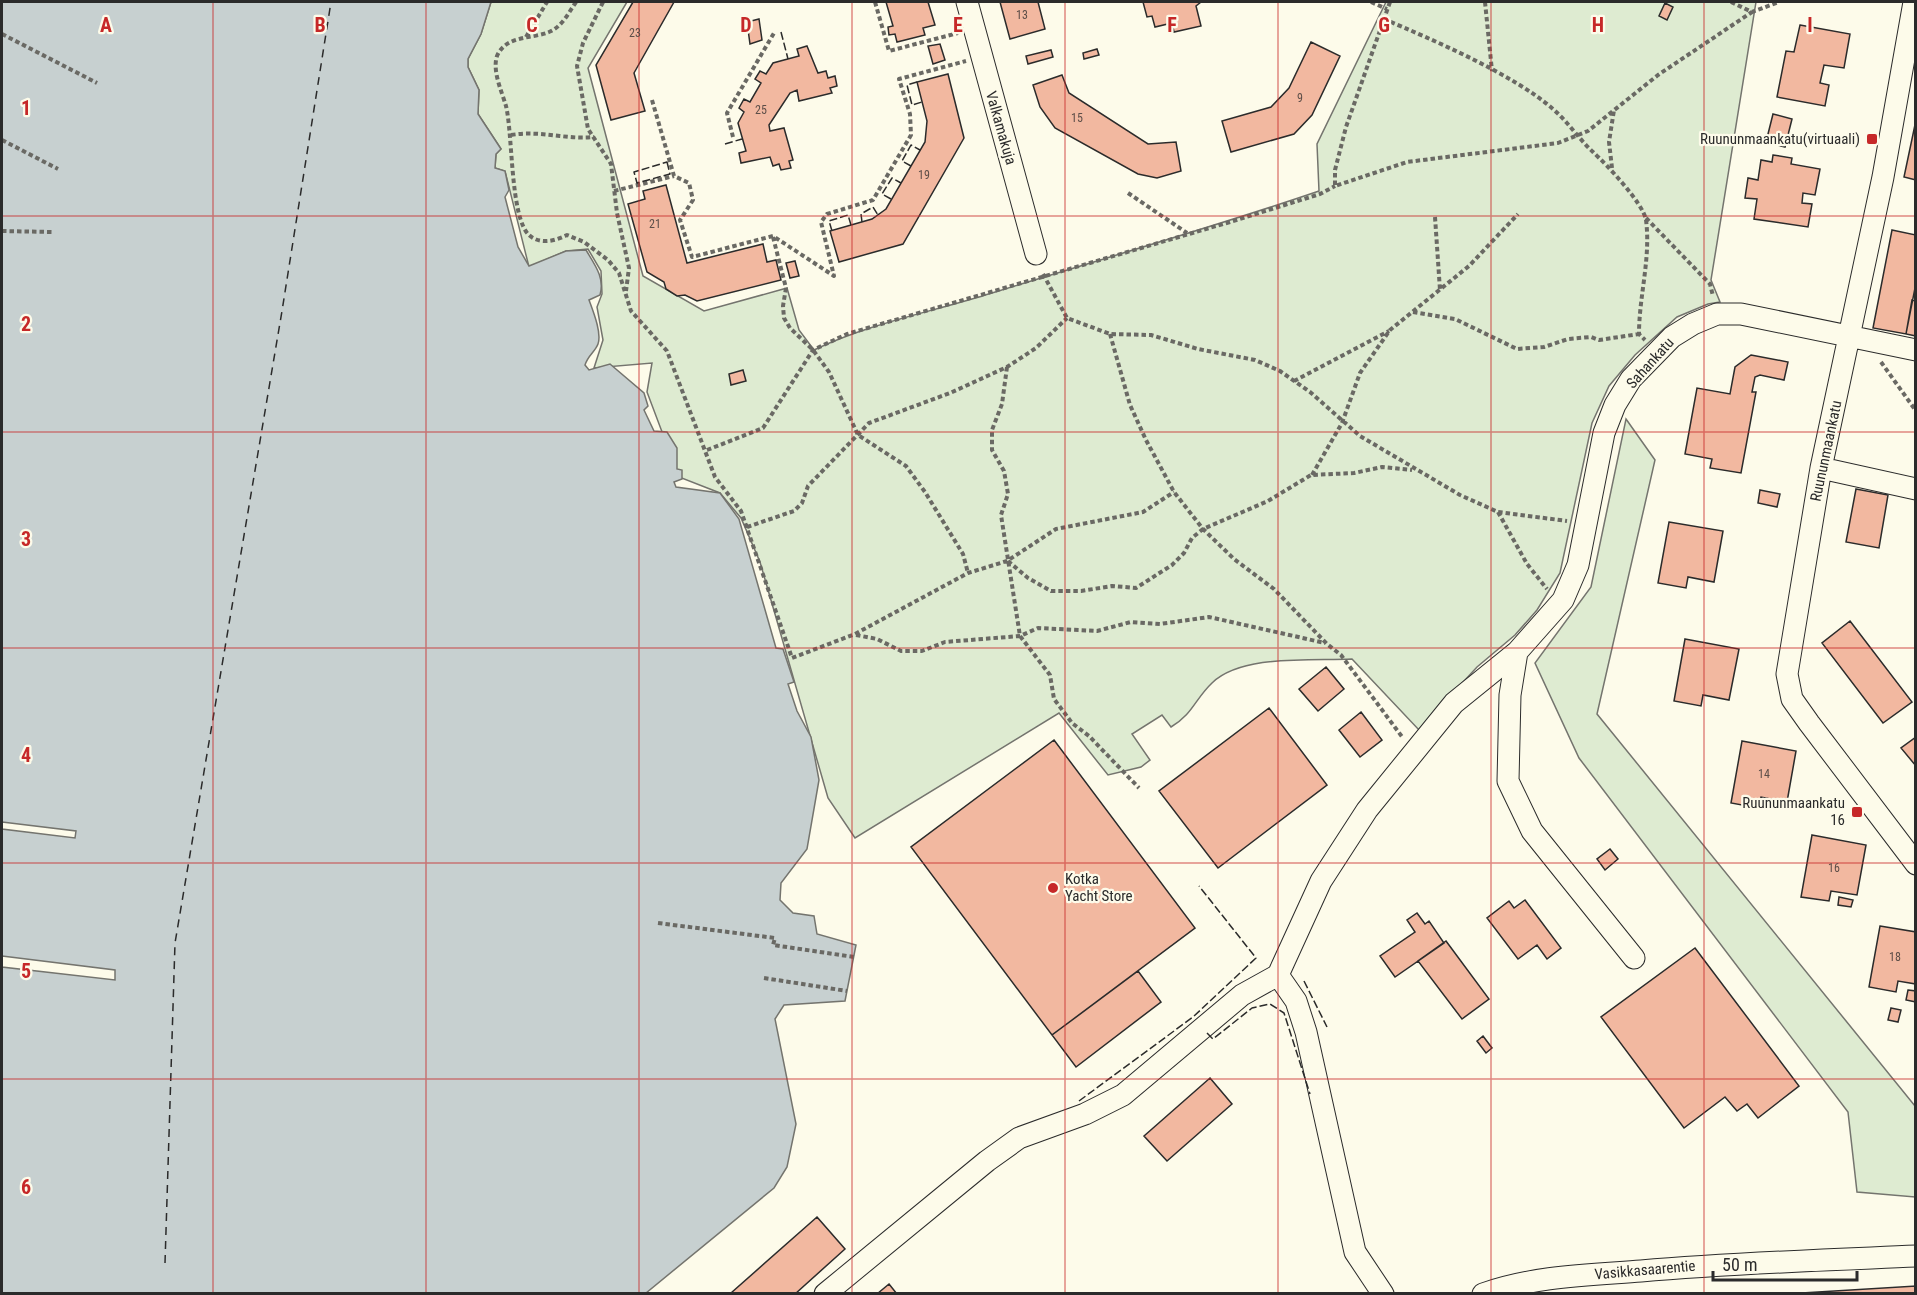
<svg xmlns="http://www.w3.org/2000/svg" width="1917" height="1295" font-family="'Roboto Condensed',sans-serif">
  <rect width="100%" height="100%" fill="#fdfbea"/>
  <path fill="#deebd1" stroke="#74746e" stroke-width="1.5" d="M491,2h136l-39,66 55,208 61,35 83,-23 12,42 15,20c56,-27 118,-38 178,-57 109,-34 219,-65 327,-102l-2,-47 69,-142h373h-3l-45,278 9,22 -12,2 -31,13 -42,38 -26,31 -17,37 -32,150 -23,37 -22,25 -38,32 -58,63 -67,-71c-40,2 -110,-5 -140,24 -17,16 -19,31 -41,44l-9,-12 -30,19 18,26 -9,7 -33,8 -49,-62 -204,125 -27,-40 -68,-236 -19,-44 -21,-25 -41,-16 -32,-85 5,-29 -58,5 9,-28 -6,-33 5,-13 -1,-23 -13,-22 -22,2 -37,16 -24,-96 -10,-3 1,-14 5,-5 -23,-35 1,-24 -11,-23v-8l13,-25z
    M1626,419l29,41 -58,254 318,392v91l-58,-5 -9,-80 -269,-354 -44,-95 56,-76z"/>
  <path fill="#c7d0d0" stroke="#74746e" stroke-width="1.5" d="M2,2h489l-10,32 -13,25v8l11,23 -1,24 23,35 -5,5 -1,14 10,3 4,19 -4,7 13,50 11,19 37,-15 20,-1c9,15 19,28 14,45l-11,5c4,11 13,33 9,44 -3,8 -10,11 -13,21l4,5 21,-6 34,29 4,13 -4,4 10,21 13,1 10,16v21l5,1v9l-8,3 2,5 44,6 19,26 37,129 7,1 11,33 -6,2 9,27 14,26 8,43 -12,69 -26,34 -1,17 13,13 21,3 3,18 39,11 -11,56 -61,4 -9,14 21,105 -9,43 -13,21 -128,105 -644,1z"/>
  <path fill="#fdfbea" stroke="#74746e" stroke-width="1.5" d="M2,822l74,9 -1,7 -73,-9z
    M2,956l113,14v10l-113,-13z"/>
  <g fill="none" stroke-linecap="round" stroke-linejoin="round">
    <path stroke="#2b2b2b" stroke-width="1.5" stroke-dasharray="8 6" stroke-linecap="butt" d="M165,1263l10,-320 107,-632 49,-309"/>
  </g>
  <path fill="#f2b8a0" stroke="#2b2b2b" stroke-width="1.5" d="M633,2h41l-40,71 11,38 -34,9 -15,-55z
    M886,2h42l7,23 -12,3 2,7 -28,7 -2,-8 -6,1 -1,-8 5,-1z
    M1000,2h38l7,27 -35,10z
    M1143,2h58l-5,4 5,20 -27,6 -2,-9 -17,4 -3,-11 -5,1z
    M1665,3l8,4 -6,13 -8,-4z
    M759,19l3,21 -12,4 -3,-22z
    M1800,25l50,9 -6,34 -20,-3 -4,18 9,2 -4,21 -48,-9 9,-46 8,1z
    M1311,42l29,14 -28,59 -18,19 -63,18 -9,-31 49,-14 18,-19z
    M940,44l5,16 -12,4 -5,-18z
    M807,46l11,27 8,-2 2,7 7,-2 2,10 -7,2 2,5 -33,8 -2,-11 -7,3 -21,32 1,6 14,-3 9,32 -4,1 2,7 -10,2 -2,-6 -6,2 -3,-9 -29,6 -2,-10 7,-2 -8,-28 6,-11 -5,-4 5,-9 6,3 11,-19 -6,-4 5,-8 6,3 7,-11 26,-7 -2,-7z
    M1097,49l2,6 -15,4 -1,-6z
    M1051,50l2,7 -25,7 -2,-8z
    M948,74l16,64 -61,106 -64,18 -9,-31 42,-12 14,-10 39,-67 2,-21 -10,-39z
    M1062,75l7,18 79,51 28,-2 5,29 -24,7 -19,-4 -83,-46 -15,-21 -7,-22z
    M1773,114l19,5 -7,28 -19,-5z
    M1916,120v60l-12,-3z
    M1773,155l19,3 -1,6 29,5 -5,26 -12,-2 -1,10 10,1 -4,23 -54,-8 3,-20 -12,-1 3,-20 10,2 3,-20 11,2z
    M666,185l21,78 76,-19 4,18 9,-2 5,20 -84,21 -12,-6 -8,1 -11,-7 -2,-7 -17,-10 -19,-68 17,-5 -2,-8z
    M1892,230l24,5v48l-10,51 -33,-6z
    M795,261l4,15 -9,2 -4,-15z
    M1912,300l4,1v35l-10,-2z
    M1751,355l37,7 -4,18 -24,-5 -5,2 -3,15h4l-15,81 -31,-5 2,-9 -27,-5 12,-66 33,6 5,-27z
    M743,370l3,11 -15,4 -2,-11z
    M1856,489l32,6 -9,53 -33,-6z
    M1760,490l20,4 -3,13 -19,-4z
    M1669,522l54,9 -9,51 -26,-5 -2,11 -28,-5z
    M1850,621l62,81 -29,21 -61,-80z
    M1685,639l54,10 -10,51 -26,-5 -2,11 -27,-5z
    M1326,667l18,22 -26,22 -19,-22z
    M1269,708l58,77 -109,83 -59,-77z
    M1361,712l21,28 -22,17 -21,-27z
    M1916,737v29l-15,-18z
    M1054,740l141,188 -143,107 -141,-188z
    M1742,741l54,10 -9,51 -26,-5 -3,11 -27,-5z
    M1812,835l54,10 -9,50 -26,-4 -2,10 -28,-4z
    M1610,849l8,10 -13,11 -8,-11z
    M1839,897l14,3 -2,7 -13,-2z
    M1525,900l36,48 -14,11 -10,-14 -19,14 -31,-41 22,-17 5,7z
    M1417,913l8,11 4,-3 15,22 -49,34 -15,-21 35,-24 -8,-12z
    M1880,926l36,6v52l-18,-3 -2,11 -27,-5z
    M1446,941l43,58 -27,20 -44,-58z
    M1695,948l104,138 -41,32 -11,-14 -10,7 -12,-14 -41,31 -83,-111z
    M1138,971l23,31 -85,65 -24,-32z
    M1908,990l8,1v11l-10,-2z
    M1891,1008l10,2 -3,12 -10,-2z
    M1483,1036l9,12 -6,5 -9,-12z
    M1210,1078l22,26 -65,57 -23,-25z
    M817,1217l28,32 -50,45 -64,-1z
    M889,1284l8,10h-20z
    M1916,1286v8h-131z"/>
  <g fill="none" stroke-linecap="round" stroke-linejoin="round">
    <defs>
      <path id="minor" d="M967,2l69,252
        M1914,2l-31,175 -62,291 -34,206 5,25 17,24 107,141
        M1821,468l95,21
        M1517,652l-7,43 -2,86 24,50 102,127
        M825,1294l162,-133 32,-23 66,-24 38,-19 119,-100 36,-20
        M1383,1294l-28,-42 -49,-220 -10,-31 -18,-26 43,-94 46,-71 87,-107 63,-51 46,-52 15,-35 26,-132 11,-28 16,-26 41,-42 21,-13 24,-10h24l175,36
        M1483,1294c51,-18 105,-19 158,-23 92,-8 183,-11 275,-15"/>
    </defs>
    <use href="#minor" stroke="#2b2b2b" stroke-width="23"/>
    <path stroke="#6a6964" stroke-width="4" stroke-dasharray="4.5 3" stroke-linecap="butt" d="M576,2c-7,10 -14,25 -27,30 -17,7 -43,3 -52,24 -5,15 5,36 9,50 7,29 4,111 23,129 11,10 26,6 38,0l17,7 24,18 11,13 12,38 36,40 48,126 26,34 51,147 63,-24 113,-61 39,-12 49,-32 87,-17 31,-20
      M603,2l-20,41 -6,23 11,63 23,35 6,49 12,55 -3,23
      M875,2l14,49 69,-18
      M1371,2l16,7
      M1390,2l-44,125 -11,43v16l72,-24 151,-19 30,-12 70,-56 94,-63
      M1485,2l7,69
      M1731,2l21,10 27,-10
      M1384,19c49,21 129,55 169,90 15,13 26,30 40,43 14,13 50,51 53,68 5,38 -7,76 -7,114l6,6
      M2,34l95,49
      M526,37l21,-35
      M652,100l22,76 15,7 4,17 -13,20 12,37 81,-21 61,40 -13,-54 6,-8 46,-14 38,-65 -1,-21 -11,-35 67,-18
      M511,135c31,-5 54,5 83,2
      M733,137l-6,-24 47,-80
      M2,140l56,29
      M1612,168l-3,-26 5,-32
      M614,191l60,-15
      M1128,193l59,40
      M1435,217l5,73
      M1646,218l64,66 3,12
      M2,231l51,1
      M773,237l13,51 -3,18 1,12 6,10 23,22 16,22 29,63 48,31 19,26 38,62 5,19
      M1043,274l24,44 43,16 41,1 47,14 57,11 25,11 30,21 50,44 100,59 38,17 69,9
      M1413,312l42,7 62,30 27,-2 24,-8 23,-2 8,3 40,-6
      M1110,334l20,71 16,35 28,52 29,37 31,30 40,30 53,55 14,11 62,83
      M1881,362l35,49
      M1007,367l-5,37 -10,26v20l12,21 4,23 -7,21 19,121 30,39 4,24 18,24 17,13 50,52
      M1294,381l95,-50
      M707,450l56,-22 50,-78 34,-16 383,-112 90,-28 15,-8
      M1312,475l30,-52 18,-50 30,-43 79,-64 49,-52
      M1498,512l29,52 20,25
      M747,527l47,-16 8,-8 6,-17 61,-63 81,-30 57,-26 29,-19 31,-30
      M1008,561l20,17 23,13h30l31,-5 24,2 36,-23 12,-12 8,-15 11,-9 65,-28 43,-26 43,-2 28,-6 30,3
      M856,635l21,4 24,12h21l23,-9 75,-6 18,-8 59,3 34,-9 29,2 49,-7 116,26
      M658,923l117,15 -2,7 81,12
      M764,978l83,13"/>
    <use href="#minor" stroke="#fdfbea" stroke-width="21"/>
    <path stroke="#2b2b2b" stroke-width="1.5" stroke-dasharray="8 3" stroke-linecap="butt" d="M781,32l7,27
      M917,82l-10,3 5,20 10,-3
      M725,144l17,-5
      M667,162l3,12 -33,9 -3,-11z
      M911,166l-9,-5 9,-16 9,5
      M891,199l-9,-5 10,-16 9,5
      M862,222l-1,-8 12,-7 5,8
      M832,231l-3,-10 19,-6 3,10
      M1304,981l23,46
      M1207,1033l6,6 39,-31 18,-4 14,9 26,81
      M1079,1101l114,-84 63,-59 -57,-72"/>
  </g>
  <path fill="none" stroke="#c62828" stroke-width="1.5" stroke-opacity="0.55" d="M213,2v1292M426,2v1292M639,2v1292M852,2v1292M1065,2v1292M1278,2v1292M1491,2v1292M1704,2v1292M2,216h1914M2,432h1914M2,648h1914M2,863h1914M2,1079h1914"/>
  <g fill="#c62828" stroke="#fdfbea" stroke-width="2">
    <rect x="1866" y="133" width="12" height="12" rx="3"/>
    <rect x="1851" y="806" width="12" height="12" rx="3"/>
    <circle cx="1053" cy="888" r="6"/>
  </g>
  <g text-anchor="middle" stroke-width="4.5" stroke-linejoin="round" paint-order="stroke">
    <g font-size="12" fill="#5d4e48">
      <text x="1022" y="19">13</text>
      <text x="635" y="37">23</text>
      <text x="1300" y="102">9</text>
      <text x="761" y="114">25</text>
      <text x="1077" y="122">15</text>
      <text x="924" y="179">19</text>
      <text x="655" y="228">21</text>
      <text x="1764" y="778">14</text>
      <text x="1834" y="872">16</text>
      <text x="1895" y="961">18</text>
    </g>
    <g font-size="15" fill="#2b2b2b" stroke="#fdfbea">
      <text transform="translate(1001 128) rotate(74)" y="5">Valkamakuja</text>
      <text transform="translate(1650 363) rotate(-48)" y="5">Sahankatu</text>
      <text transform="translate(1826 451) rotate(-78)" y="5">Ruununmaankatu</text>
      <text transform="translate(1645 1270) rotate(-5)" y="5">Vasikkasaarentie</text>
    </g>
    <g font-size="15" fill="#2b2b2b" stroke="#fdfbea" text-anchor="end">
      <text x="1860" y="144">Ruununmaankatu(virtuaali)</text>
      <text x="1845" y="808">Ruununmaankatu<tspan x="1845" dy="17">16</tspan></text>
      <text x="1065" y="884" text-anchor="start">Kotka<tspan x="1065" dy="17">Yacht Store</tspan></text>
    </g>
  </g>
  <g font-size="20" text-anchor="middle" font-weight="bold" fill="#c62828" stroke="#fdfbea" stroke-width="4.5" stroke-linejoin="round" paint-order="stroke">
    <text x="106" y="32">A</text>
    <text x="320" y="32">B</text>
    <text x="532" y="32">C</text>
    <text x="746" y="32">D</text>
    <text x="958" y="32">E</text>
    <text x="1172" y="32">F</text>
    <text x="1384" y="32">G</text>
    <text x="1598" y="32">H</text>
    <text x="1810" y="32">I</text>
    <text x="26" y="115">1</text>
    <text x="26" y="331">2</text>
    <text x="26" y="546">3</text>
    <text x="26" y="762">4</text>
    <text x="26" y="978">5</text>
    <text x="26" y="1194">6</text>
  </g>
  <rect width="1917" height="1295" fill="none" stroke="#2b2b2b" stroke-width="6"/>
  <path d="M1713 1271v9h144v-9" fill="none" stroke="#2b2b2b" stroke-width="3"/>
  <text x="1722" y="1271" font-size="18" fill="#2b2b2b" stroke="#fdfbea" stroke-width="4.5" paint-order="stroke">50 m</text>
</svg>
